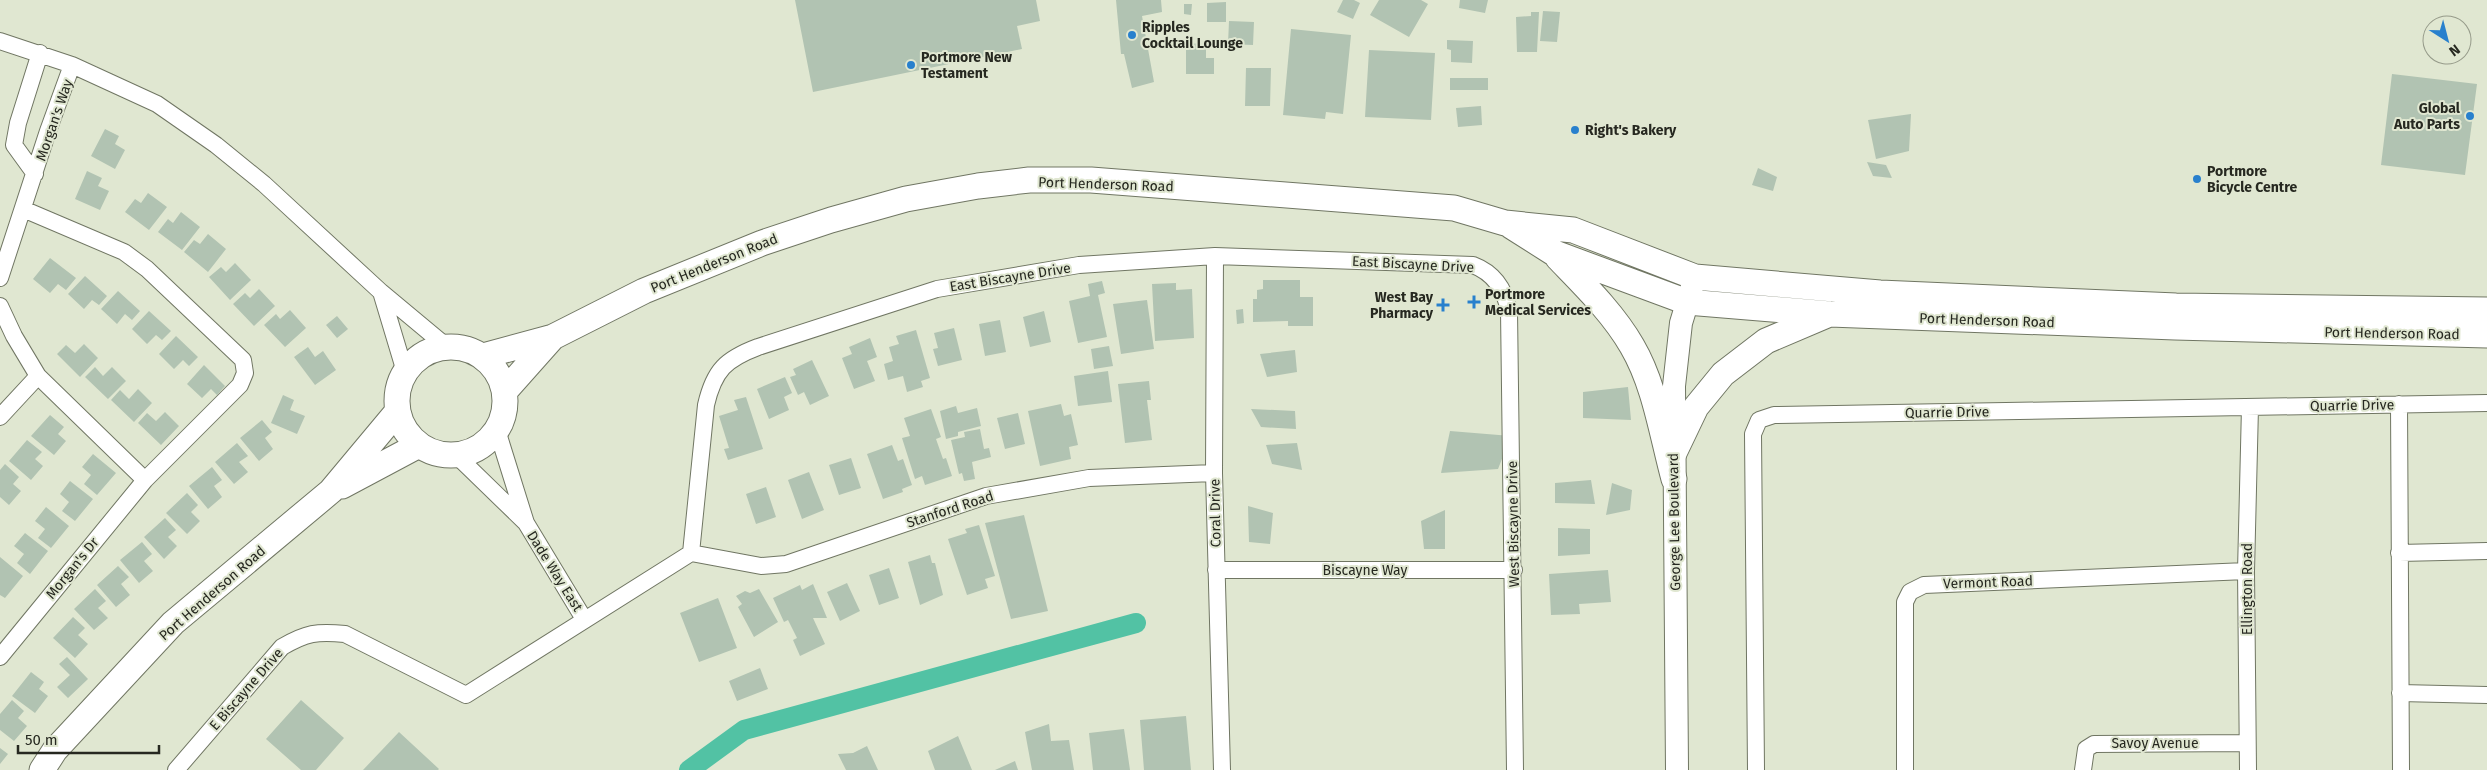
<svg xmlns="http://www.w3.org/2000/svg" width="2487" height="770" font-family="'Fira Sans',sans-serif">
  <rect width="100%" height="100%" fill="#e0e7d1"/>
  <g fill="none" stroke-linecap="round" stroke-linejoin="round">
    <path stroke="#52c2a4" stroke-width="20" d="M689,770l55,-40 392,-107"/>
  </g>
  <path fill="#b1c3b2" d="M795,0h241l4,21 -23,5 5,23 -209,43z
    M1116,0h45l1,12 -20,4 12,66 -22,6 -8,-34h-3z
    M1343,0h11l6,3 -7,16 -16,-7z
    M1379,0h42l7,4 -19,33 -39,-22z
    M1460,0h28l-3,13 -26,-5z
    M1226,2v20h-19v-19z
    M1184,4h8l-1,11 -7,-1z
    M1543,11l17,1 -3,30 -17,-1z
    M1531,12h8l-2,40h-20l-1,-35 15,-1z
    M1229,21l25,1 -1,23 -25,-1z
    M1291,29l60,6 -8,79 -17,-2 -1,7 -42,-4z
    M1447,40l26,1 -1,22 -21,-1v-12l-4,-1z
    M1206,43v15h8v16h-28v-30z
    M1369,50l66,3 -4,67 -66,-3z
    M1246,68h25l-1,38h-25z
    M2392,74l85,10 -12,91 -84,-10z
    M1450,78h38v12h-38z
    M1481,106l1,19 -24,2 -2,-19z
    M1911,114l-2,37 -33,8 -8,-39z
    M105,129l14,7 -4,8 10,6 -10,19 -24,-13z
    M1867,162l19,3 6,13 -19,-2z
    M1758,168l19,9 -4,14 -21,-6z
    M87,171l15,7 -4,8 11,5 -9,19 -25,-11z
    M148,193l19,14 -18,23 -24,-18 10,-13 6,4z
    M181,212l19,15 -18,23 -24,-18 10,-13 5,4z
    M208,234l18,15 -18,23 -24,-20 10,-12 6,4z
    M50,258l26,20 -10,12 -8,-6 -8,9 -17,-14z
    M235,263l16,17 -21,20 -21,-23 12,-10 5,5z
    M85,276l22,20 -8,9 -7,-5 -8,9 -16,-15z
    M1263,280h37v17h13v29h-25v-5l-35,1v-23h4v-9l6,-1z
    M1102,281l3,12 -7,2 9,42 -29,6 -9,-42 21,-5 -2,-12z
    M1176,283v7l16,-1 2,49 -39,3 -3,-57z
    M259,289l16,17 -21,20 -21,-22 12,-11 5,5z
    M118,291l22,20 -8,9 -7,-6 -8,10 -16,-15z
    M1147,300l7,49 -33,5 -8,-50z
    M1243,309l1,14 -7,1 -1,-14z
    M290,310l16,18 -21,19 -21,-22 12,-11 4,5z
    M149,311l22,20 -9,9 -6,-5 -9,9 -15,-15z
    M1044,311l7,31 -21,5 -7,-30z
    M337,316l11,13 -11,9 -11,-13z
    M1000,320l6,32 -21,4 -6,-32z
    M954,328l8,32 -24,6 -5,-17 5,-1 -4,-15z
    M916,330l14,48 -9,3 2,6 -16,5 -4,-16 -15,4 -4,-16 9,-3 -4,-14 10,-3 -3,-8z
    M176,336l22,21 -9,9 -6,-6 -9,9 -15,-15z
    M870,338l7,19 -10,4 8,20 -21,8 -12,-31 10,-4 -3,-7z
    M84,344l14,14 -18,19 -23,-23 9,-9 9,8z
    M1109,346l4,20 -19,3 -3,-20z
    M308,347l7,10 8,-6 13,19 -21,15 -21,-28z
    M1295,350l2,22 -30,5 -7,-23z
    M812,360l17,36 -19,9 -6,-13 -6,3 -8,-18 6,-2 -3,-6z
    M204,365l21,21 -8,9 -6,-6 -9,9 -15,-14z
    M95,367l8,9 9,-9 14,14 -18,18 -23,-22z
    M1108,371l4,31 -34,4 -4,-30z
    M785,377l7,16 -8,4 5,13 -20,9 -12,-30z
    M1149,381l2,19h-4l5,40 -27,3 -7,-59z
    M1628,387l3,33 -48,-2v-26z
    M138,389l14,14 -18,19 -23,-22 9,-10 9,9z
    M283,395l11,5 -4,10 15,6 -8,18 -26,-11z
    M746,397l17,52 -35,11 -4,-11 5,-1 -10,-32 19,-6 -4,-10z
    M1061,404l3,12 7,-2 7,31 -9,2 2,12 -31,7 -12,-55z
    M956,406l2,7 19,-5 4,18 -23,6v4l-12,3 -6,-28z
    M931,409l10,28 -5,2 7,20 3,-1 6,18 -27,9 -3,-9 -7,3 -13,-41 8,-2 -6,-18z
    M1251,409l44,2 1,18 -35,-2z
    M165,412l14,14 -18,19 -23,-22 9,-10 9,8z
    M1018,413l7,31 -20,5 -8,-31z
    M50,415l14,12 -6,7 8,7 -12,14 -23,-19z
    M262,420l10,12 -7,6 8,11 -14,12 -19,-23z
    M980,429l4,20 5,-1 2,9 -19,5 3,17 -11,2 -2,-8 -3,1 -8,-34 14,-3 -1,-5z
    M1450,431l61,5 -13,33 -57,4z
    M27,440l15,12 -7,7 8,7 -12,14 -22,-19z
    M237,443l11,13 -9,6 9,10 -14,12 -19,-22z
    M1297,443l5,27 -30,-6 -6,-19z
    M892,445l6,16 5,-2 9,26 -10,4 1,3 -20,7 -16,-45z
    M93,454l23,19 -19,22 -13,-11 7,-9 -9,-8z
    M851,458l10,30 -22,7 -10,-30z
    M5,464l14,13 -6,7 8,7 -12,14 -9,-8v-27z
    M212,467l10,13 -8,6 8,11 -14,12 -19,-23z
    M809,472l15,38 -22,9 -14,-39z
    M1591,480l4,24 -40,-1v-20z
    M70,481l23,18 -18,22 -13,-10 7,-9 -9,-8z
    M1612,483l20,7 -2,20 -24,5z
    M766,487l10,30 -20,7 -10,-30z
    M187,493l11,12 -7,7 9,9 -13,13 -21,-21z
    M1248,506l25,7 -3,31 -21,-2z
    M46,507l23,19 -18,22 -13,-10 7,-9 -10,-8z
    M1445,510v39h-21l-3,-28z
    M1024,515l24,96 -37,8 -26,-96z
    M165,518l11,12 -8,7 9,9 -13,13 -20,-22z
    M979,525l16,51 -10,3 3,9 -21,7 -19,-56 19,-6 -2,-4z
    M1558,528l32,1v25l-32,2z
    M25,533l23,18 -18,23 -13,-11 7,-9 -10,-8z
    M142,542l10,12 -8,7 9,10 -14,12 -19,-23z
    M930,555l2,8h3l8,32 -23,10 -12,-43z
    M0,557l23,19 -18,22 -5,-3z
    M118,566l11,11 -8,7 9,11 -14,12 -19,-22z
    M889,568l10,30 -20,7 -10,-30z
    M1608,570l3,32 -32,2 1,10 -29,1 -2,-41z
    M847,583l13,28 -20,10 -13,-29z
    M813,584l14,34h-14l12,26 -25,12 -7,-16 4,-2 -9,-18 -4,2 -11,-24 27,-13 2,5z
    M95,589l11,12 -8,7 10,10 -14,12 -20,-21z
    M759,589l19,33 -24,15 -16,-30 4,-3 -6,-8 9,-5 5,2z
    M718,598l19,50 -38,14 -19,-49z
    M73,617l12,11 -7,7 10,9 -13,14 -22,-20z
    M67,657l21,22 -20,19 -11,-11 13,-12 -11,-11z
    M760,668l8,21 -31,12 -8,-20z
    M31,672l13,10 -5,7 9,7 -13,17 -23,-17z
    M12,700l12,11 -6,7 9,8 -13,15 -14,-11v-16z
    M301,700l43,38 -28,32h-15l-35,-31z
    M1186,716l5,54h-47l-4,-50z
    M1049,724l2,17 18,-1 5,30h-42l-7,-38z
    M1124,729l6,41h-37l-4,-37z
    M399,732l40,37 -1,1h-75z
    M958,736l14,34h-37l-7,-19z
    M867,746l11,24h-32l-8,-16 15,-1z
    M0,748l8,6 -8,10z
    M1015,761l3,9h-23z"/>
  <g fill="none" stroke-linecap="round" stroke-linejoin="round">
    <defs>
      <path id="minor" d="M0,41l72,24 85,39 59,41 48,39 117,108
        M35,174l-21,-29 4,-22 22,-70
        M1215,256l-1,217 8,297
        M0,278l48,-147 24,-66
        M0,306l14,30 24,40 107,104
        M405,372l-24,-80 66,55
        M2399,404l2,366
        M0,417l38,-41
        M457,456l69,67 -29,-93
        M526,523l58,96
        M691,553l15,-148c8,-35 20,-46 52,-58l179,-58 142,-24 136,-9 258,9c21,8 32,25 36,46l6,459
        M691,553l70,13 25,-2 200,-68 103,-18 125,-5
        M2399,553l88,-2
        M1216,570h298
        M0,657l145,-177 95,-95 5,-12 -2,-13 -96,-91 -23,-17 -101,-43
        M2400,693l87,2
        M176,770l106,-123c24,-14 35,-16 63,-13l121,61 225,-142
        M1756,770l-3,-336 6,-14 15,-5 713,-12
        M1905,770v-168l5,-10 14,-7 322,-14
        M2083,770l3,-21 8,-5 153,-1
        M2248,770l-2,-199 4,-164"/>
      <path id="secondary" d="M1677,770l-3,-384 7,-63 14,-46"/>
      <path id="primary" d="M1511,226l41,26 135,50 143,12 345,13 312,8
        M1558,258c26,27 55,55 74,88 23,39 30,89 42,133
        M397 401a54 54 0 1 1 108 0a54 54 0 1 1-108 0Z
        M483,356l70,-19 91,-46 118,-48 69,-23 75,-21 72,-13 51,-6h62l363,28 51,15 68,7 122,47 185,16 296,13 311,4
        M505,391l48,-54
        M1674,453l22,-46 27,-33 43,-33 61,-26
        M342,486l77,-41
        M42,770l13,-20 118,-127 158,-132 66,-79"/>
    </defs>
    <use href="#minor" stroke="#707663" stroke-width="18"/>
    <use href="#secondary" stroke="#707663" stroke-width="24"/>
    <use href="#primary" stroke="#707663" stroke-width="27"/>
    <use href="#minor" stroke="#fff" stroke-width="16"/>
    <use href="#secondary" stroke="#fff" stroke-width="22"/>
    <use href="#primary" stroke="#fff" stroke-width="25"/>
  </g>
  <g fill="#2880cd" stroke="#e0e7d1" stroke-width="2">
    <circle cx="1132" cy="35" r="5"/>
    <circle cx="911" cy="65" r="5"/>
    <circle cx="2470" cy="116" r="5"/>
    <circle cx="1575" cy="130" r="5"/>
    <circle cx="2197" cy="179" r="5"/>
    <path d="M1471.5 294.5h5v5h5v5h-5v5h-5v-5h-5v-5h5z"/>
    <path d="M1440.5 297.5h5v5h5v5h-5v5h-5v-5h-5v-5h5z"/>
  </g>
  <g text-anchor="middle" stroke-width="4" stroke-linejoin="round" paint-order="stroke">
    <g font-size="14" font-weight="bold" fill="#262820" stroke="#e0e7d1" text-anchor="start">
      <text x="1142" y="32">Ripples<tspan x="1142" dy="16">Cocktail Lounge</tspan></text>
      <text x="921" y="62">Portmore New<tspan x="921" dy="16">Testament</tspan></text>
      <text x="2460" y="113" text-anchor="end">Global<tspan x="2460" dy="16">Auto Parts</tspan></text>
      <text x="1585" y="135">Right's Bakery</text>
      <text x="2207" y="176">Portmore<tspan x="2207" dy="16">Bicycle Centre</tspan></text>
      <text x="1485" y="299">Portmore<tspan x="1485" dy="16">Medical Services</tspan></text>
      <text x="1433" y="302" text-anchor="end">West Bay<tspan x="1433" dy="16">Pharmacy</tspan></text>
    </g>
    <g font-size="14" fill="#262820" stroke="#e0e7d1">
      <text transform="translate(54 120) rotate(-71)" y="5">Morgan's Way</text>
      <text transform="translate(1106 184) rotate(2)" y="5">Port Henderson Road</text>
      <text transform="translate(714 263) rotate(-22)" y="5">Port Henderson Road</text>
      <text transform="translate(1413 264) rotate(3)" y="5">East Biscayne Drive</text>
      <text transform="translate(1010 277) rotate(-9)" y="5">East Biscayne Drive</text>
      <text transform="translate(1987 320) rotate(2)" y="5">Port Henderson Road</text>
      <text transform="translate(2392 333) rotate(1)" y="5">Port Henderson Road</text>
      <text transform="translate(2352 405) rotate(-1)" y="5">Quarrie Drive</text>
      <text transform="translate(1947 412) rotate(-1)" y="5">Quarrie Drive</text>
      <text transform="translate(950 509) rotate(-18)" y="5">Stanford Road</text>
      <text transform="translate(1215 513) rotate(-91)" y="5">Coral Drive</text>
      <text transform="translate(1674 522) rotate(-91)" y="5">George Lee Boulevard</text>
      <text transform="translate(1513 524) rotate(-91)" y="5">West Biscayne Drive</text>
      <text transform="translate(72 568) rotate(-51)" y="5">Morgan's Dr</text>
      <text x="1365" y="575">Biscayne Way</text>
      <text transform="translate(555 571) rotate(58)" y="5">Dade Way East</text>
      <text transform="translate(1988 582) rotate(-2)" y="5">Vermont Road</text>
      <text transform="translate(2247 589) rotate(-90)" y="5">Ellington Road</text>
      <text transform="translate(212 593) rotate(-41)" y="5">Port Henderson Road</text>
      <text transform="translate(246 689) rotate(-49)" y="5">E Biscayne Drive</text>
      <text x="2155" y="748">Savoy Avenue</text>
    </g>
  </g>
  <g transform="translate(2447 40) rotate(144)"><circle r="24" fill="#e0e7d1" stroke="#969b8a"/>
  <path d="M0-4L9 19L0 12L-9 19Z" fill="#2880cd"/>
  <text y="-8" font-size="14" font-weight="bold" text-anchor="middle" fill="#262820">N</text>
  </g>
  <path d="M18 745v8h141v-8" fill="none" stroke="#262820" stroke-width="2.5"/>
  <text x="25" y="745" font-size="15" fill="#262820" stroke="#e0e7d1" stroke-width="4" paint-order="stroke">50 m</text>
</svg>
